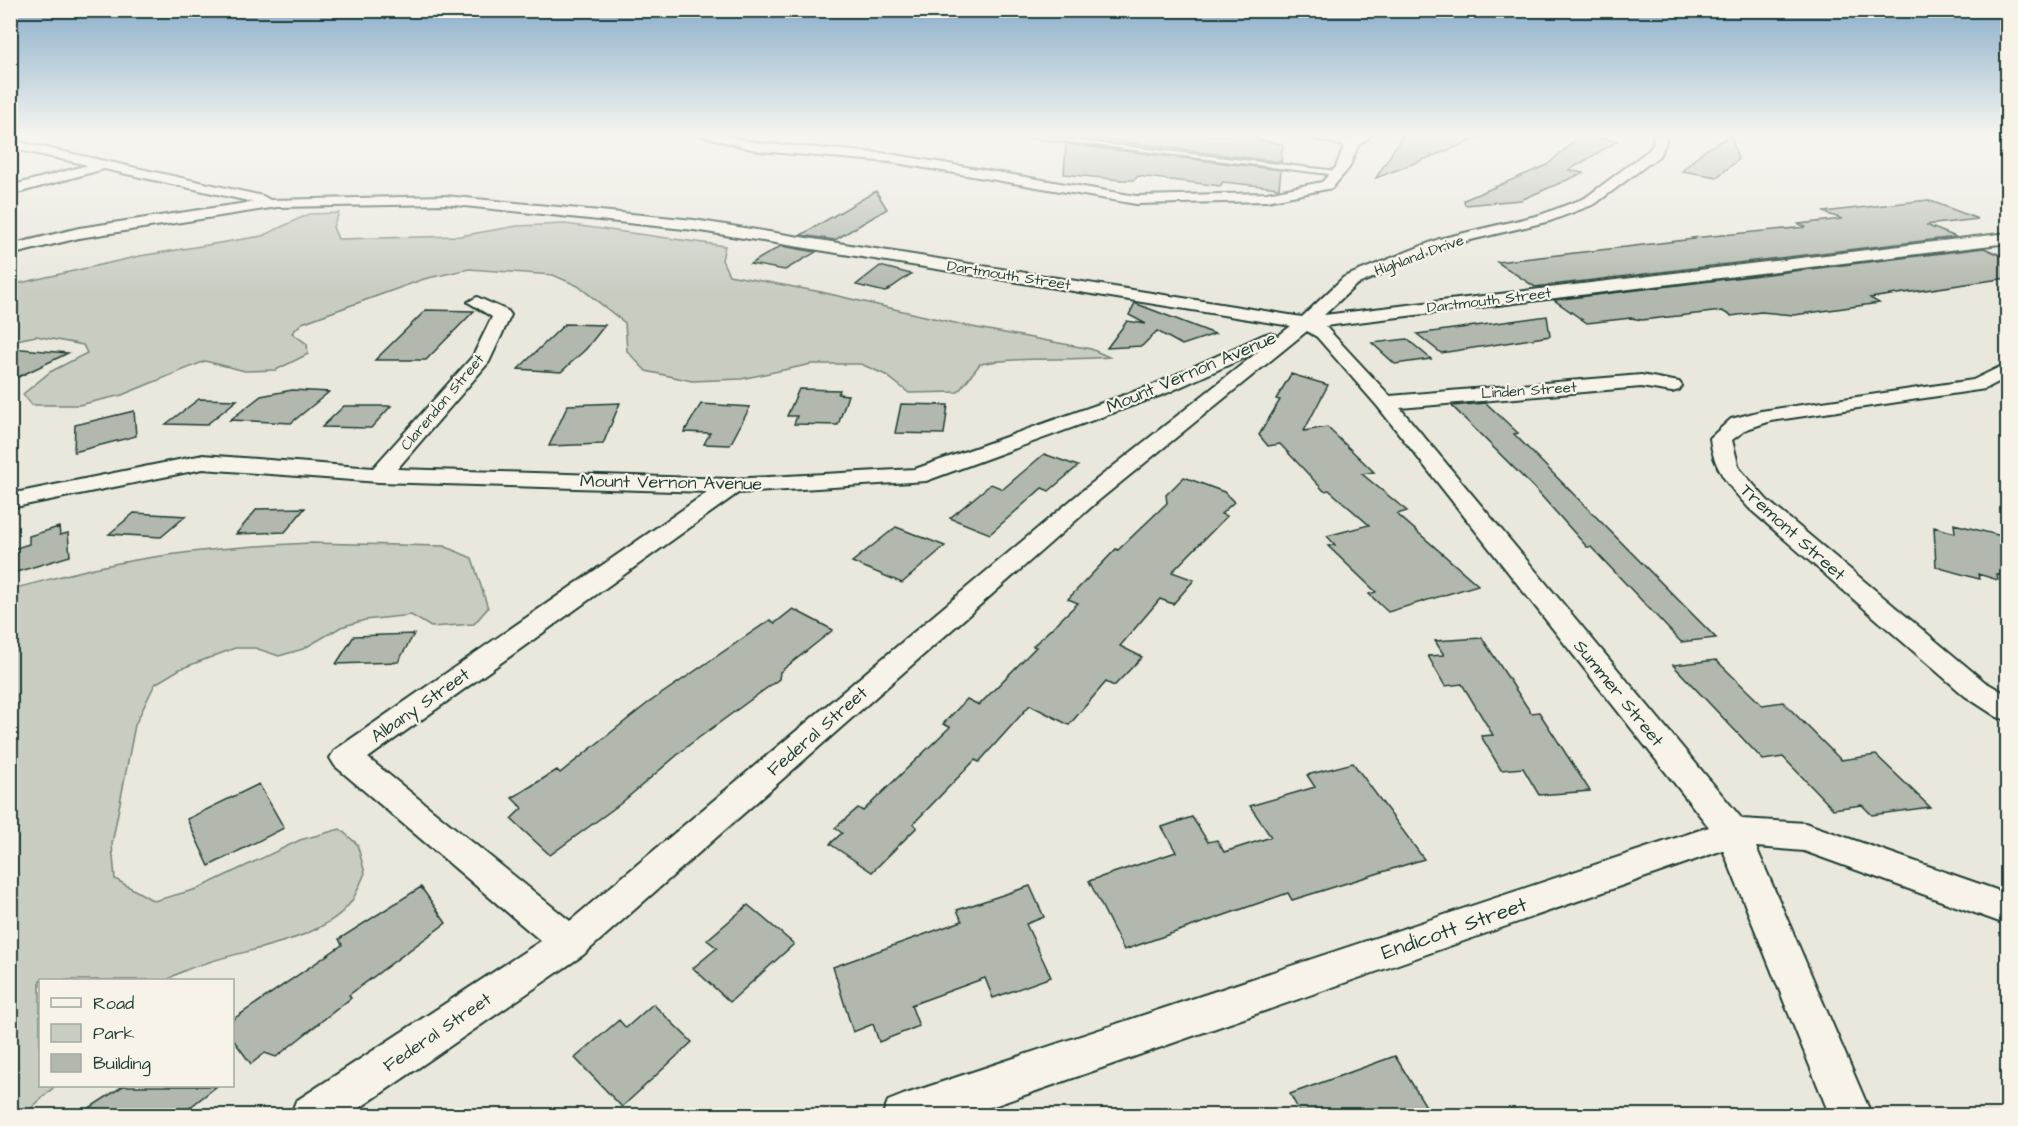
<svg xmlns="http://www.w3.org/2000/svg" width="2018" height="1126" font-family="'Architects Daughter',sans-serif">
  <rect width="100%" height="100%" fill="#eae8dd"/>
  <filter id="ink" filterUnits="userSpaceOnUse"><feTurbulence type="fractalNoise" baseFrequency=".0167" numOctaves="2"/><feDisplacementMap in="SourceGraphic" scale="12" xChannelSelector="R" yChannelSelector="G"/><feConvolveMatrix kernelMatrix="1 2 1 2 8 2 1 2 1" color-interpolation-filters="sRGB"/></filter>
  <g filter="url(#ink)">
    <path fill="#c8ccc1" stroke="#74847a" stroke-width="1.5" d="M339,213l-6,14 5,12 122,-3 57,-10 48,-2 160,22 -3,14 7,15 92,17 151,35 119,22 18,8c-43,4 -87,-1 -129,7l-22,28 -49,1 -23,-18 -25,-11h-49l-71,15 -49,2 -46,-10 -19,-20 -2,-28 -47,-37 -25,-11 -84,-6 -45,10 -122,44 -10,10 15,11 1,10 -32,16 -31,1 -40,-10 -83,34 -43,10h-47l-9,-11 27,-22 37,-19 -4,-8 -47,-9 -25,5v-56l129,-29 122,-20 47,-22z
      M309,543l135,3 28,12 16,50 -14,16 -43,3 -20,-12 -46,5 -24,7 -38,22 -24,7 -24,-8h-20l-55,21 -25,15 -20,41 -23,119 3,35 39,22 43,-12 103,-49 40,-11 17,15 8,29c-4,9 -8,20 -14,29 -28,38 -99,46 -142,60 -15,5 -29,9 -42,18h-127v106h15l-31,29h-13v-526c31,-7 62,-17 93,-23 67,-14 136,-20 205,-23z"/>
    <path fill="#b2b8ae" stroke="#1f3d34" stroke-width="1.5" d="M1066,135h192l-3,4 28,5 -2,18z
      M1403,135h79v2l-106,41z
      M1581,135l37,6 -49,29 14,3 -62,27 -56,5 -1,-5 83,-35z
      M1731,135l7,25 -21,17 -35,-6 20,-19z
      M1066,144l215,26 -2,18 -56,-6 -3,4 -82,-10 -4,4h-12l-58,-6z
      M876,191l11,18 -52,31 -34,-5z
      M1928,200l50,19 -52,6 30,12 -421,50 -38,-25 197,-23 -2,-1 114,-11 -7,-3 43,-5 -19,-7z
      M781,246l35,6 -31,18 -35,-6z
      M1984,248l23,10v20l-137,20 9,5 -85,12 -33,-3 -30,4 -9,-5 -80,9 -11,-2 -44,5 -33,-23z
      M880,266l31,8 -26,18 -29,-7z
      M1135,303l2,1 78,30 -33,11 -25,-14 -15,15 -35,2 20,-27 19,3 -17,-9z
      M426,310l48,1 -48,49h-51z
      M1547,316l3,20 -109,17 -24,-19z
      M565,324l40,1 -19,24 -25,23 -43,-3z
      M1407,339l24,20 -36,5 -23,-21z
      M10,348l58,5 -58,28z
      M1291,374l37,11 -24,46 23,-4 47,45 -12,2 45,37 -10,3 81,71 -90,27 -19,-18 7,-2 -48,-46 7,-1 -8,-9 42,-11 -40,-35 -5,1 -44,-47 -12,2 -9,-11 21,-35 -4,-1z
      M799,389l41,1 -2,4 10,1 -10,30 -44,-1 3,-8h-10z
      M292,390l37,2 -38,31 -61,-3 31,-24z
      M199,399l38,1 -31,25 -40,-1z
      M620,403l-17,41 -54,2 19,-41z
      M1486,403l32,30 -4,1 202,204 -35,4 -90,-95h-4l-50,-56 -85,-85z
      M701,404l49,3 -20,38 -26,-1 6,-11 -26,-1z
      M901,404l47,1 -4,29 -49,-1z
      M344,406h47l-20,22 -49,-1z
      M134,411l2,25 -62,16 1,-27z
      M1044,454l34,12 -29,25 -7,-3 -52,46 -40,-16 41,-34 12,5z
      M1184,477l40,15 10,10 -13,12 6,2 -55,56 22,8 -21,24 -13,-5 -40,47 22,11 -28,29 -8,-4 -37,43 -39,-20 -51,57 -4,-2 -62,64 4,3 -45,45 -42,-28 12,-11 -7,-5 23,-20 5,3 87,-84 -7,-3 24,-25 12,6 57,-58 -3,-1 45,-43 -10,-4 48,-50 2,1 49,-47 -1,-8z
      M305,508l-20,24 -49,2 21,-25z
      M134,513l52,3 -25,21 -52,-3z
      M1954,524l48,12 1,9 4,1v31l-10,-3 1,6 -20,-6 1,5 -43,-12 -2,-40 21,6z
      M59,527l1,8 8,-2 2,23 -60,18v-24l19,-6v-8z
      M896,527l49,19 -43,37 -50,-21z
      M793,609l40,21 -53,42 -1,7 -90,66 -69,59 -70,51 -39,-36 11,-11 -10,-10 45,-28 3,3 88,-70 122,-83 5,3z
      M414,634l-16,28 -62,2 18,-28z
      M1482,638l49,75 8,-1 51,79 -51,4 -16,-27 -22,2 -20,-34 12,-1 -31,-51 -17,2 -17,-30 16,-1 -9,-14z
      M1716,660l46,45 21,-3 58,58 35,-5 54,52 -58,8 -10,-10 -29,4 -50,-52 -20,3 -90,-95z
      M1353,763l71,96 -132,41 -4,-7 -164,57 -35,-69 87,-29 -14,-25 30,-10 16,25 9,-2 7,12 47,-15 -21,-31 65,-19 -8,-12z
      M259,784l25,44 -75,38 -22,-47z
      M1030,886l14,31 -18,7 25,53 -58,21 -8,-20 -74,27 8,21 -40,16 -6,-18 -20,8 -20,-65 129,-46 -5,-11z
      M421,887l25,36 -97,72 2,3 -75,59 -11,-4 -14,11 -19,-26v-18l110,-75 -3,-6z
      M748,905l46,39 -64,58 -37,-34 24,-20 -10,-8z
      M653,1004l39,38 -70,65 -47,-49 44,-38 7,8z
      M1395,1056l37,60h-130l-12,-22z
      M123,1086h94l-38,30h-102z"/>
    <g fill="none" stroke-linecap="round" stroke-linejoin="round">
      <defs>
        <path id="service" d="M1012,135h19l306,36 3,2 -3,2z"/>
        <path id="minor" d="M699,135h24l36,8 131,11 246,42 131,-3 55,-11 14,-15 8,-21 -44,-11h26l24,5 6,-5h15l-13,11 -9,22 -17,20 -65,13 -131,3 -246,-42 -131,-11z
          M1653,135h12l1,8 -7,13 -64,48 -45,17 -100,24 -94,40 -32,30 684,-82v10l-683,83 65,70 251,-21 38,7 3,4 -3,4 -7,2 -31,-5 -241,21 342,411 63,4 203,71v31l-204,-74 -48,-4 116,269h-42l-107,-266 -758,266h-83l6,-15 15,-6 806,-268 -331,-420 -61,-70 -10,-6 -209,170 -515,454 -235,161h-58l6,-15 245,-160 -206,-175 -5,-8 5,-8 373,-258 -329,-10 -176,-13 -193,39v-14l193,-39 170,13 100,-112 19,-39 -24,-15 9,-5 31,14 3,4 -22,47 -92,107 335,10 183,-10 238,-84 110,-50 7,-2 8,3 13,-10 -597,-96 -249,-26 -168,3 -198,31 -69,17v-10l69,-17 174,-26 -149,-33 -94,26v-9l78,-21 -78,-17v-8l253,56 7,4 175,-4 249,24 608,97 42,-40 95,-38 101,-24 45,-17 64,-48 5,-7zM1259,351l-177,140 -512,430 -202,-163 370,-265 188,-12 241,-88z
          M2008,363v14l-23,12 -214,32 -24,8 -15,11 7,28 28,32 218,182 23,13v25l-11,-3 -32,-21 -214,-186c-21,-22 -38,-41 -41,-72l21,-19 30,-8 212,-31z"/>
      </defs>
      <use href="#service" stroke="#1f3d34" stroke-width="4"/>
      <use href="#minor" stroke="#1f3d34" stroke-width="4"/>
      <use href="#service" fill="#f7f3e8" fill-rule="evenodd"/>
      <use href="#minor" fill="#f7f3e8" fill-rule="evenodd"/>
    </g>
  </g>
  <linearGradient id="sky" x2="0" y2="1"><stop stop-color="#89aeca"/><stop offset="0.46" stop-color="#f6f5f0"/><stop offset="1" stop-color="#f6f5f0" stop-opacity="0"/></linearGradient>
  <rect width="2018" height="293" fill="url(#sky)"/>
  <g text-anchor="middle" stroke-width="4.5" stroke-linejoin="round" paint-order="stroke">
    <g font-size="15" fill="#1f3d34" stroke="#f7f3e8">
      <text transform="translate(1419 255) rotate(-20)" y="5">Highland Drive</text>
      <text transform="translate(1009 275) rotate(9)" y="5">Dartmouth Street</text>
      <text transform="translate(1489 300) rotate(-7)" y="5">Dartmouth Street</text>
      <text transform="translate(1529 390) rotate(-4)" y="5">Linden Street</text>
      <text transform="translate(442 402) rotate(-50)" y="5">Clarendon Street</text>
    </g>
    <g font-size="18" fill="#1f3d34" stroke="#f7f3e8">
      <text transform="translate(1191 372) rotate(-23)" y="6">Mount Vernon Avenue</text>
      <text transform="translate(671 482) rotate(1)" y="6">Mount Vernon Avenue</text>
      <text transform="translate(1793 532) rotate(42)" y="6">Tremont Street</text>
      <text transform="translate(1619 693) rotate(51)" y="6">Summer Street</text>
      <text transform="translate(420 705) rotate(-35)" y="6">Albany Street</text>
      <text transform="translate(817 731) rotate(-41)" y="6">Federal Street</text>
      <text transform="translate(437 1032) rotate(-34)" y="6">Federal Street</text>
    </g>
    <g font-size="21" fill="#1f3d34" stroke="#f7f3e8">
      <text transform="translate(1454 928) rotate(-19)" y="7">Endicott Street</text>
    </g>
  </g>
  <rect width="2018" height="1126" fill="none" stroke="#f7f3e8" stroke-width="36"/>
  <rect x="18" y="18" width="1982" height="1090" fill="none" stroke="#1f3d34" stroke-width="2" filter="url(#ink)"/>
  <rect x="39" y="979" width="195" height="108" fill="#f7f3e8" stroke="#a1aaa0" stroke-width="1.5"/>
  <rect x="51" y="998" width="30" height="9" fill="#f7f3e8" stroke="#a1aaa0" stroke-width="1.5"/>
  <text x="93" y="1009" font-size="18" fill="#1f3d34">Road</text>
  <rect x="51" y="1024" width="30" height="18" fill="#c8ccc1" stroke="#a1aaa0" stroke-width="1.5"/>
  <text x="93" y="1039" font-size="18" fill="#1f3d34">Park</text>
  <rect x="51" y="1054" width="30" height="18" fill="#b2b8ae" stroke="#a1aaa0" stroke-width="1.5"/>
  <text x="93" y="1069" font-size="18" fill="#1f3d34">Building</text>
</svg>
